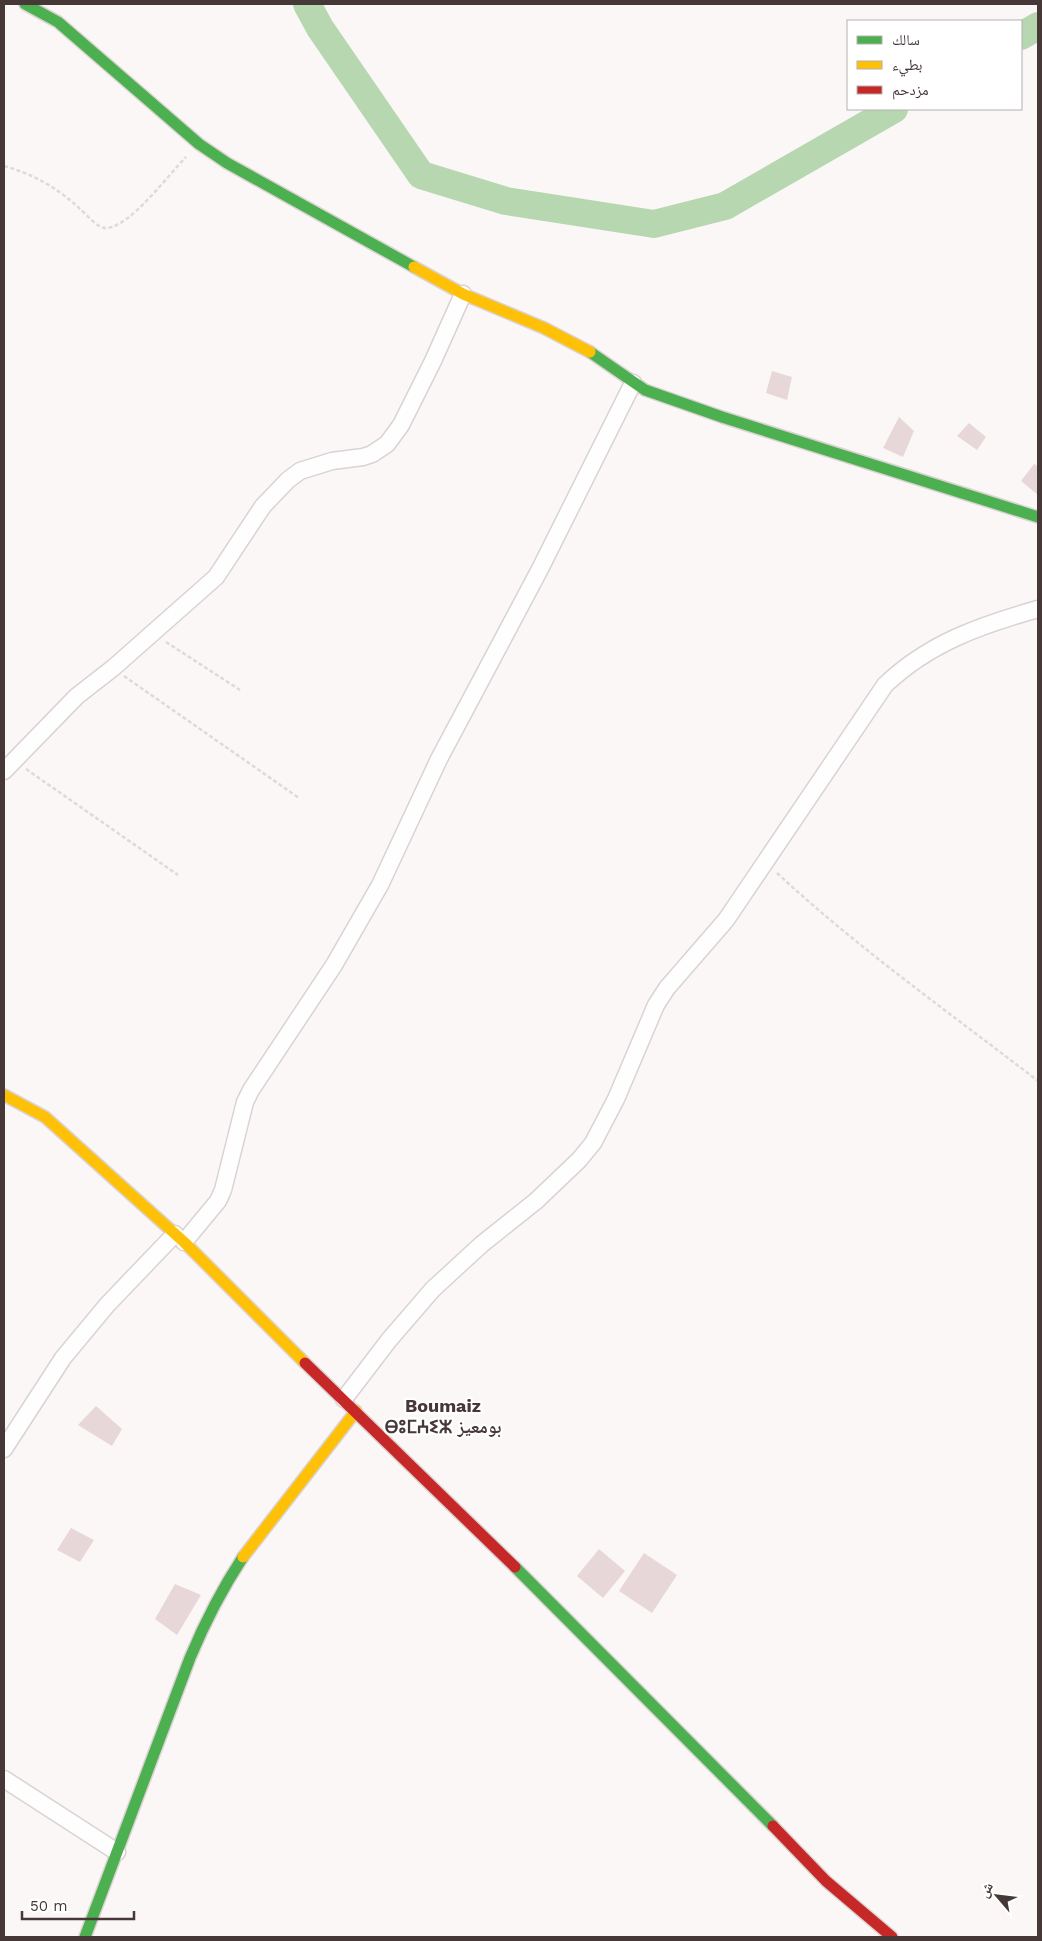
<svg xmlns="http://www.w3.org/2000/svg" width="1042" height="1941" font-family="'Work Sans','Noto Naskh Arabic','Noto Sans Tifinagh',sans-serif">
  <rect width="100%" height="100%" fill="#fbf7f7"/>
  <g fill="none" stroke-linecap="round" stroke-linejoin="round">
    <path stroke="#b6d7af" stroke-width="28" d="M307,4l13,24 101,147 85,26 148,23 71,-18 169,-97
      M1021,36l17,-10"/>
  </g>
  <path fill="#e8d7d8" d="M772,371l20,6 -5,23 -21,-7z
    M899,417l15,14 -11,26 -20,-9z
    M969,423l17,14 -9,13 -20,-14z
    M1034,464l4,2v29l-17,-14z
    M96,1406l26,23 -10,17 -34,-21z
    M71,1528l23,12 -14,22 -23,-12z
    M599,1549l26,22 -22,27 -26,-22z
    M644,1553l33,22 -25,38 -33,-22z
    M175,1584l26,11 -24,40 -22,-16z"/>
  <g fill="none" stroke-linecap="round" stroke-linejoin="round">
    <defs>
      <path id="street" d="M4,771l73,-75 36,-28 103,-91 47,-71 25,-26 12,-9 32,-10 31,-4 9,-3 15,-10 14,-19 32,-64 30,-67
        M184,1242l34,-41 5,-11 22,-88 6,-12 83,-125 46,-80 59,-126 101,-190 93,-186
        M344,1399l45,-59 44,-51 49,-45 54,-43 43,-41 14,-17 23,-44 40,-94 11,-17 59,-68 159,-235c44,-42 96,-60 153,-76
        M4,1449l59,-91 44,-53 68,-71
        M4,1779l113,73"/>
      <path id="fast" d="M25,4l33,18 141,122 28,19 187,104
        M590,352l55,38 77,27 316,100
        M515,1567l258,259
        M85,1937l105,-279c15,-36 32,-69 53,-101"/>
      <path id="slow" d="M414,267l49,27 81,34 46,24
        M4,1095l41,22 139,125 121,121
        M243,1557l113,-146"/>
      <path id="jam" d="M305,1363l210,204
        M773,1826l53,55 66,56"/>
    </defs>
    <use href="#street" stroke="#dbd2d2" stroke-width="19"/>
    <use href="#fast" stroke="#dbd2d2" stroke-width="14"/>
    <use href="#slow" stroke="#dbd2d2" stroke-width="14"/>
    <use href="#jam" stroke="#dbd2d2" stroke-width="14"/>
    <path stroke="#dcdada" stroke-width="2.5" stroke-dasharray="4 2.5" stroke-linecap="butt" d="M4,166c29,8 54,22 76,43 7,6 18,20 27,19 24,-2 62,-54 79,-71
      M166,642l74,48
      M124,676l175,122
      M26,769l152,106
      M777,873c82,76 173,140 261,208"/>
    <use href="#street" stroke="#fefefe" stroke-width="16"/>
    <use href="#fast" stroke="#4caf50" stroke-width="11"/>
    <use href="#slow" stroke="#ffc107" stroke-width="11"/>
    <use href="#jam" stroke="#c62828" stroke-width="11"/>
  </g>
  <g text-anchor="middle" stroke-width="4.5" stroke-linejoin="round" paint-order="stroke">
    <g font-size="18" font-weight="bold" fill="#473838" stroke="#fff">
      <text x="443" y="1412">Boumaiz<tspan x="443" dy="21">ⴱⵓⵎⵄⵉⵣ بومعيز</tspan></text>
    </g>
  </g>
  <rect width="1042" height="1941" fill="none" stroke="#473838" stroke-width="10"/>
  <rect x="847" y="20" width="175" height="90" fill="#ffffff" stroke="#b5afaf"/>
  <rect x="857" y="36" width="25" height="8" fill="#4caf50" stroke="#b5afaf"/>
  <text x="892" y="45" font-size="15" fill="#473838">سالك</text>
  <rect x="857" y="61" width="25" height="8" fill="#ffc107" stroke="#b5afaf"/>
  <text x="892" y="70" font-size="15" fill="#473838">بطيء</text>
  <rect x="857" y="86" width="25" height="8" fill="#c62828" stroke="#b5afaf"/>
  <text x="892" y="95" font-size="15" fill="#473838">مزدحم</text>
  <g transform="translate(997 1896) rotate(298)" stroke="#ffffff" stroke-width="4" paint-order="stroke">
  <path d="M0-4L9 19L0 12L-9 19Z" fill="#473838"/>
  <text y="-8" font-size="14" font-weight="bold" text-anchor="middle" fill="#473838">ش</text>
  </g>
  <path d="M22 1911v8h112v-8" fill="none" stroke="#473838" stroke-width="2.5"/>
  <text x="30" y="1911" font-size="15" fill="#473838" stroke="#ffffff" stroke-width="4" paint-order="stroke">50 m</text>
</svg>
